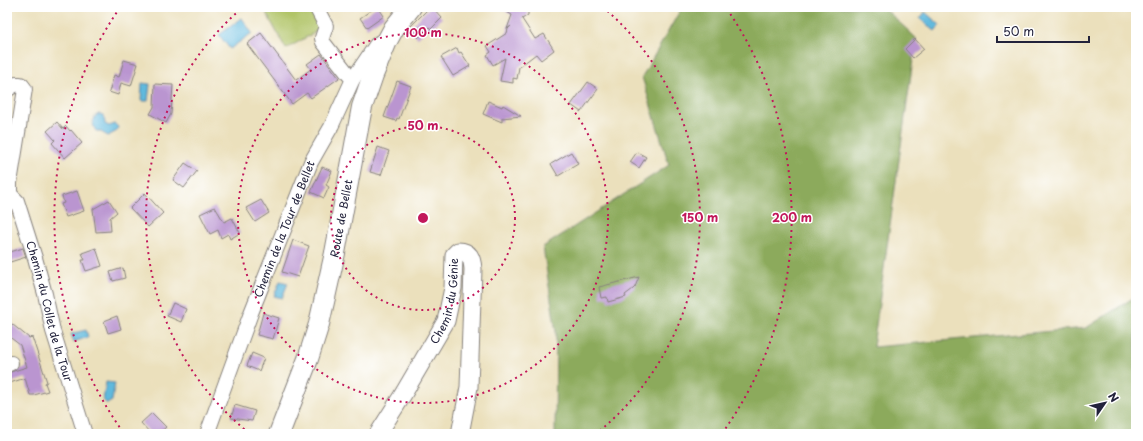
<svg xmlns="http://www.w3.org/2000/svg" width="1143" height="441" font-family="'Playpen Sans',sans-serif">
  <rect width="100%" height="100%" fill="#fff"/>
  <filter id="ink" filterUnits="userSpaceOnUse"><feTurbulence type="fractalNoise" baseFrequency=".025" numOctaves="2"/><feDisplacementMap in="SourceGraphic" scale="8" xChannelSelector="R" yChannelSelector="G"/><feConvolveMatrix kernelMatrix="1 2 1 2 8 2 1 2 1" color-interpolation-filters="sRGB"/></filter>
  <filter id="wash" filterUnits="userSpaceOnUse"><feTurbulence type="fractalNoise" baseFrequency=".012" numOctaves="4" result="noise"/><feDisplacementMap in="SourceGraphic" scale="16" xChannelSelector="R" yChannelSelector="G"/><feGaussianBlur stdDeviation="0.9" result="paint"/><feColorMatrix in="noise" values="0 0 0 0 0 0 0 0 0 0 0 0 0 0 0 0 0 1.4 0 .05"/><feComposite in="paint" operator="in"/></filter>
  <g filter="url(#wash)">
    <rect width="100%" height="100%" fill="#ebe0bc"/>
    <path fill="#b1c468" stroke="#6a7352" d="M263,7h49l11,19 -11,8 -26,15z"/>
    <path fill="#8caa5c" stroke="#57664c" d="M682,7h201l33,31 -43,309 213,-19 50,-32v138h-581l1,-102 -13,-85 126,-82 -27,-88z"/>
    <path fill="#60b9dd" stroke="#416e8c" d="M925,12l15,13 -5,6 -15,-12z
      M242,18l10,15 -22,16 -11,-14z
      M142,83l8,1 -2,17h-7z
      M99,114l5,1 1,9 4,2 6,-2 3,3 -1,4 -9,5 -9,-5h-3c-4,-6 -5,-14 3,-17z
      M280,281l8,2 -6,15 -8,-2z
      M86,330l2,7 -14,5 -3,-8z
      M106,382l9,1 -3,18 -5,3 -4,-4z"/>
    <g id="blocks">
      <path fill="#ba95d0" d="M376,7h2l6,9 -17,12 -7,-10z
        M430,7h2l10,11 -11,11 -2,-2 -11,11 -10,-9z
        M498,7h30v8l-6,4 13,20 9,-5 10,16 -13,10 -5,-6 -17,13 -2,12 -4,-1v5l-13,-2 5,-23 -12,7 -6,-10 4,-3 -4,-6 20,-13 1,-4 3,-3 -4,3 5,-14z
        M261,33l35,47 15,-11 -4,-5 14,-10 18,24 -28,20 -4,-5 -15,11 -45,-60z
        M915,39l9,10 -11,9 -8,-9z
        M457,48l2,5 2,-1 9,14 -17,10 -12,-19z
        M124,60l14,4 -7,22 -10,-3 -3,12 -9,-3 5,-17 5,2z
        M397,81l14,5 -12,33 -2,-1 -1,3 -12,-4z
        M588,82l10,7 -17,23 -10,-7z
        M155,84l18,1 -2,29 -5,9 -16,-9 4,-7z
        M488,101l14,6 1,-2 18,11 -19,2v4l-19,-8z
        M57,122l6,7 3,-3 4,5 1,-1 11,13 -17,15 -13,-15 3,-3 -8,-9z
        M378,147l11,4 -8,24 -11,-3z
        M571,152l7,12 -20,12 -7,-12z
        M637,152l9,5 -7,11 -9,-6z
        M185,163l12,8 -13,17 -11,-8z
        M322,167l10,4 -6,14 3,2 -5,11 -13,-6z
        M77,191l7,20 -18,6 -5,-13 3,-1 -2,-7z
        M145,193l18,20 -15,14 -18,-19z
        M109,200l8,12 -7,6 1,13 -15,1 -3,-23z
        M261,200l8,13 -14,9 -9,-14z
        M215,207l9,15 8,-4 8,15 -10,6 -2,-5 -7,4 -3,-8 -8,4 -10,-20z
        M293,240l16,6 -11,31 -16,-5z
        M23,248l3,9 -19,6v-10z
        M96,248l6,18 -16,5 -4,-11h3l-3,-7z
        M123,268l2,10 -12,3 -3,-9z
        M639,277l-4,10 -2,2 -8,6 1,2 -18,5 -1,-5 -6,1 -2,-11z
        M173,303l13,6 -5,13 -14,-6z
        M263,313l16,5 -6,21 -16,-4z
        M117,316l4,13 -13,4 -4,-12z
        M7,320l22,18 3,-1 15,45 -2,1 3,8 -14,4h-4l-5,-17 -18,6v-11l20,-6 -7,-22 -13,-10z
        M252,353l12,5 -5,13 -12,-5z
        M235,405l20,6 -3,10 -21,-3z
        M152,413l14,14 -8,7h-7l-10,-11z"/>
    </g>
  </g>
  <g filter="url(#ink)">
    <use href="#blocks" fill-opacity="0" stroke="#86817c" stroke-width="1"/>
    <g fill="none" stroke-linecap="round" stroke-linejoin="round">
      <defs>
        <g id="minor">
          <path d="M316,7l10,19 -4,12 1,4 25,32 5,5"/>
          <path d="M7,90l9,-6h4l2,1 3,4 -15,94v11"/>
          <path id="s1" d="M7,194h3l7,7 18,57 10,36 8,37 32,103"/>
          <path d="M7,365l4,-2"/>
          <path id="s2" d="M207,434l44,-121 60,-151 20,-35 22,-48 23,-34 4,-3 7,-1"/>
        </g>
        <g id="tertiary">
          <path id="s3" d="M378,434l24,-38 44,-75 7,-33 1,-33 4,-4c12,0 14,7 15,18l-4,118 -9,47"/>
        </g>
        <g id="secondary">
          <path id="s4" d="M279,434l29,-75 11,-35 16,-71 27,-146 11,-32 14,-34 7,-13 17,-21"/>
        </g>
      </defs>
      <use href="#minor" stroke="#86817c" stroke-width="16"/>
      <use href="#tertiary" stroke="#86817c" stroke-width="19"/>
      <use href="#secondary" stroke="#86817c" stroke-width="22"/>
      <use href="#minor" stroke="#fff" stroke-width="14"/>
      <use href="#tertiary" stroke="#fff" stroke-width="17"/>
      <use href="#secondary" stroke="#fff" stroke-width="20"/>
    </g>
  </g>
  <g fill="none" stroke="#c2185b" stroke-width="2" stroke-dasharray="2 4">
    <circle cx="423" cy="218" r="92"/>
    <circle cx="423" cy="218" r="185"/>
    <path d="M249 433A277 277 0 0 1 243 7M603 7A277 277 0 0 1 597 433"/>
    <path d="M123 432A369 369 0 0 1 119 9M727 9A369 369 0 0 1 723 432"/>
  </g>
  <g text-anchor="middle" stroke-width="3" stroke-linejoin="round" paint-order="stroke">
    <g font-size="11" fill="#22223b" stroke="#fff">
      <text dy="4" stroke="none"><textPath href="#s4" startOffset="225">Route de Bellet</textPath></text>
      <text dy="4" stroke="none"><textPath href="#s2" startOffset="219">Chemin de la Tour de Bellet</textPath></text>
      <text dy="4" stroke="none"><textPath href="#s3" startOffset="151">Chemin du Génie</textPath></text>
      <text dy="4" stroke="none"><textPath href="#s1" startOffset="128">Chemin du Collet de la Tour</textPath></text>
    </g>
  </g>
  <circle cx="423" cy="218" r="6" fill="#c2185b" stroke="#fff" stroke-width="2"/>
  <g font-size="12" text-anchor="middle" font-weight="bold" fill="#c2185b" stroke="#fff" stroke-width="3" stroke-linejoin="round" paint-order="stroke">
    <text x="423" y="37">100 m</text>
    <text x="423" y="130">50 m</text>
    <text x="700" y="222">150 m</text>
    <text x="792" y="222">200 m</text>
  </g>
  <rect width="1143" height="441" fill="none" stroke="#fff" stroke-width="24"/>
  <g transform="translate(1105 403) rotate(56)" stroke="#ffffff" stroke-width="3" paint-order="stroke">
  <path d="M0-3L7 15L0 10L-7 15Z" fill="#22223b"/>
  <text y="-6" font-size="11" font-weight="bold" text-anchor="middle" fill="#22223b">N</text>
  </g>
  <path d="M997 36v6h92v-6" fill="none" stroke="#22223b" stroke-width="2"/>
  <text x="1003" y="36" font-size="12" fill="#22223b" stroke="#ffffff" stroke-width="3" paint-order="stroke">50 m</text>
</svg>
